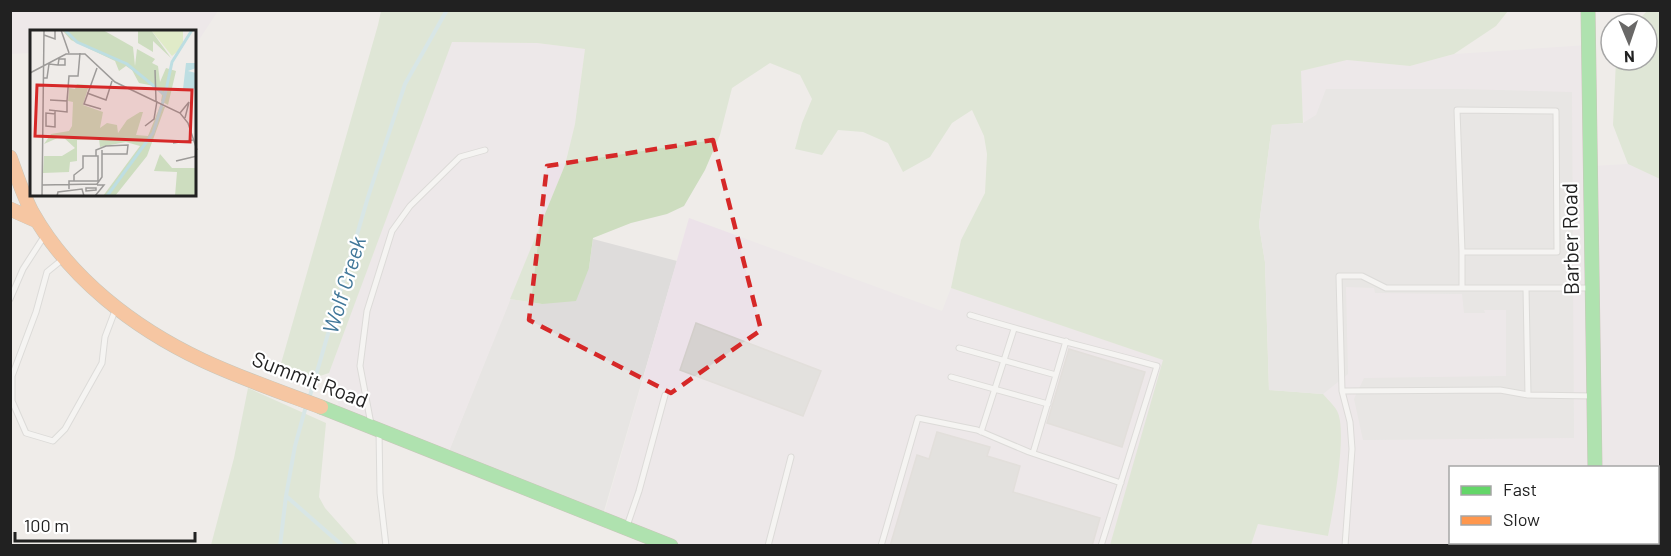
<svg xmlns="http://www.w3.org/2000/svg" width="1671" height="556" font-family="Barlow,sans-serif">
  <rect width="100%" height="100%" fill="#efece9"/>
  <path fill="#dedcdb" d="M593,239l84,22 -75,257 -155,-62 63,-157 32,5 47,-36z"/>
  <path fill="#ece2e9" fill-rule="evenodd" d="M10,11l1,-1 207,1 -23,35v-14h-163l-1,21 -20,1z
    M451,42l86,1 48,6 -10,75 -10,41 -118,291 -106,-42 -12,-41z
    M1588,45l3,121 37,-2 32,15v366l-409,1 7,-22 70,12 7,-37 5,-63 -17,-42 -23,-323 47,-11 63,6 44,-12zM1450,468h208v74h-208z
    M689,218l253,93 9,-23 213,72 -54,185h-439l-68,-27z"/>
  <path fill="#cdddbf" d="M381,11h1127l-12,15 -42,28 -44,12 -63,-6 -46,11 2,52 -31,2 -13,100 6,37 4,128 54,4c5,6 13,13 15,19 9,22 -5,98 -10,123l-70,-12 -7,21h-141l53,-185 -212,-72 10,-48 24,-47 2,-39 -3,-18 -12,-26 -20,13 -22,34 -27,15 -15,-29 -25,-11 -25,-2 -16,25 -27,-6 7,-26 10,-24 -12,-24 -30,-12 -38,25 -12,47 -15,35 -21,36 -17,8 -36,9 -38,15 -4,30 -13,33 -34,3 -32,-5 55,-134 10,-41 10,-75 -48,-6 -85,-1 -123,331 -24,8 -25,-14 98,-342z
    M1647,11h13v168l-32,-15 -15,-39 3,-65h31v-36h-12z
    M248,388l78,35 -7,74 6,11 33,37h-147l23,-87z"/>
  <path fill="#dfdedd" d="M1326,89h135l111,3 2,346 -211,2 -9,-41 10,-21 142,-2v-66h-22l1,3h-21l-2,-19 -87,-1 -1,-5 -28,-1 2,87 -25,20 -54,-4 -4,-128 -6,-37 13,-100 31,-2 13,-8z"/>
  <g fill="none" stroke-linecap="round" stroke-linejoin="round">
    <path stroke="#bddee2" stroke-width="4" d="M309,399l59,-202 37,-113 42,-74
      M306,406l-11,40 -9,50 57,50
      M280,546l6,-50"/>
  </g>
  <path fill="#d6d2d0" stroke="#d2ceca" stroke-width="1.5" d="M696,323l125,48 -18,45 -123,-46z
    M1069,349l76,23 -23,75 -75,-24z
    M937,432l53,15 -3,9 33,10 -7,26 87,26 -8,28h-202l27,-91 12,4z"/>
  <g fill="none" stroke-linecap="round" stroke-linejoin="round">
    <defs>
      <path id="lane" d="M63,259l-16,13 -11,40 -24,64v25l14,32 27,8 12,-12 37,-66 3,-26 11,-29
        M1462,287v-35h95l-1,-141 -99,-1 5,142
        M1526,288h-140l-24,-12h-23l3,115 158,-1 28,5
        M1590,288h-64l2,107 65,1
        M10,299l13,-30 22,-34
        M970,315c62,19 125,34 187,51l-56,180
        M959,348l97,27
        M951,377l97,27
        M1342,391l8,31 2,27 -7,97
        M371,424l-11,-58 7,-55 25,-80 18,-25 50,-49 25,-7
        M379,431l1,62 6,53
        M981,432l33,-103
        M1033,453l33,-112
        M627,526l12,-35 26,-96
        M1640,542l1,4
        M768,546l23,-89
        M881,546l37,-128 59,12 52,22 92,31"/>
      <path id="fast" d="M1588,10l7,458
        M321,407l350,139
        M1596,542v4"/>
      <path id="slow" d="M10,157c7,19 13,38 22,55 37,66 102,116 170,148 38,18 79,32 119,47
        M10,209l27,12"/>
    </defs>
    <use href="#lane" stroke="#c6c5c4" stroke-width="7"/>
    <use href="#fast" stroke="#9a9880" stroke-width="15"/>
    <use href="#slow" stroke="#9a9880" stroke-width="15"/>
    <use href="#lane" stroke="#fdfcfc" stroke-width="5"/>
    <use href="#fast" stroke="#63d668" stroke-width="14"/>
    <use href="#slow" stroke="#ff974d" stroke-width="14"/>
  </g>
  <path d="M0 0H1671V556H0ZM713,140l48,190 -90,63 -142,-73 18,-154z" fill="#efece9" fill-opacity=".55" fill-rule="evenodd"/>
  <path fill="none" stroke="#d62828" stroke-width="4.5" stroke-dasharray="12 8" stroke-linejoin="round" d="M713,140l48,190 -90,63 -142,-73 18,-154z"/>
  <g text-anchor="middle" stroke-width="4.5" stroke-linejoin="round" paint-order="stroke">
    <g font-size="21" fill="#212121" stroke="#fff">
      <text transform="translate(1571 239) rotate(-91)" y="7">Barber Road</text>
      <text transform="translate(310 380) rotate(21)" y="7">Summit Road</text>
    </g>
    <g font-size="22" font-style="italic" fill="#42789a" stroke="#fff">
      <text transform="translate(344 285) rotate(-73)" y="8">Wolf Creek</text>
    </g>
  </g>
  <g transform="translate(30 30)">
    <rect width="166" height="166" fill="#efece9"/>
    <path d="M121,0h32v17l-11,9z" fill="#e0ebc8"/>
    <path d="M32,0h41l30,17 2,19 2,-17 18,10 -3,4 6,3 2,16 6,-14 10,3 -8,34 -7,-4 1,-6 -8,-9 -15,-3 -7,-13 -6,-4 -7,5 -4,-10 -44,-21zM108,0h13l20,28 -18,-17v11l-15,-9zM47,54l12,1 -6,20 20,7 -3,16 7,-5 10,2 1,8 9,-13 13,-8h3l-7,23 12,1 12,-30 5,1 -18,49 -32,40h-12l37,-50 -14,-4 -26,5 -1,-8 -22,1v21l-7,1 -1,10 -26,1 1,-17h18l13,-8 -13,-12 -18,8 7,-10 18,-3 3,-5 1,-24 -5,-1 1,-13 6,1zM130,124l12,14h24v28h-21l2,-24 -23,-1z" fill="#cdddbf"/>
    <path d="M156,33h10v5l-8,3 8,2v15l-5,2 -8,-1z" fill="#bddee2"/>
    <path fill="none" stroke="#bddee2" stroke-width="3" d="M35,0l12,12 50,22 38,31 -12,38 -46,63M135,65l7,-33 20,-32"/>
    <path fill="none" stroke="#9d9b99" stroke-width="1.5" d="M31,0l8,23M14,5l11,4v-9M67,38l-13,36 17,5M125,40l1,31M0,43l36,-19h19l30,28 65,31 8,10 9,27M14,48h3l2,-14 9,1h7v-6h-6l-1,6M57,63l19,7 6,-19M37,71l2,-25h9l2,-23M19,80l18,2v-11l-17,-1M150,83l9,-11 -4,16M25,84v13l-9,-1v-13l9,1v-4M115,96l9,-7 3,-18M143,113l20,-3M66,126v-6l10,-4 22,-1 -1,9h-25M146,131l21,-5M12,155l55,-1 5,-7v-27M56,158h10v2l-10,1zM39,159v-8h29v-25h-15v12l-9,7v6M12,166l2,-166M27,166l1,-4 24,-3 2,7M65,166l9,-11h-7"/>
    <path fill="#d62828" fill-opacity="0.15" stroke="#d62828" stroke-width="3" d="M7,55l155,5 -2,52 -155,-6z"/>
    <rect width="166" height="166" fill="none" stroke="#212121" stroke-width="3"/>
  </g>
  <rect width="1671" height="556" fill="none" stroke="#212121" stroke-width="24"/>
  <rect x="1449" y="466" width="210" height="78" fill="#ffffff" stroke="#a6a6a6" stroke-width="1.5"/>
  <rect x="1461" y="486" width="30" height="9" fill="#63d668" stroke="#a6a6a6" stroke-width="1.5"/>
  <text x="1503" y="496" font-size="18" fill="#212121">Fast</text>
  <rect x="1461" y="516" width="30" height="9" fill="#ff974d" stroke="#a6a6a6" stroke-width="1.5"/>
  <text x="1503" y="526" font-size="18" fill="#212121">Slow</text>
  <g transform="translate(1629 42) rotate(178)"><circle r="28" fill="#ffffff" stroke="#a6a6a6" stroke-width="1.5"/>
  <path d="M0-4.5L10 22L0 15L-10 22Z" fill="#696867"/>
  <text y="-9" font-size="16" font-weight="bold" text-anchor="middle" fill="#212121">N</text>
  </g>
  <path d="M15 532v9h180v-9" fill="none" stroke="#212121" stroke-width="3"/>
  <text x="24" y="532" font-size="18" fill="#212121" stroke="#ffffff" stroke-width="4.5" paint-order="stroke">100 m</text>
</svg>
